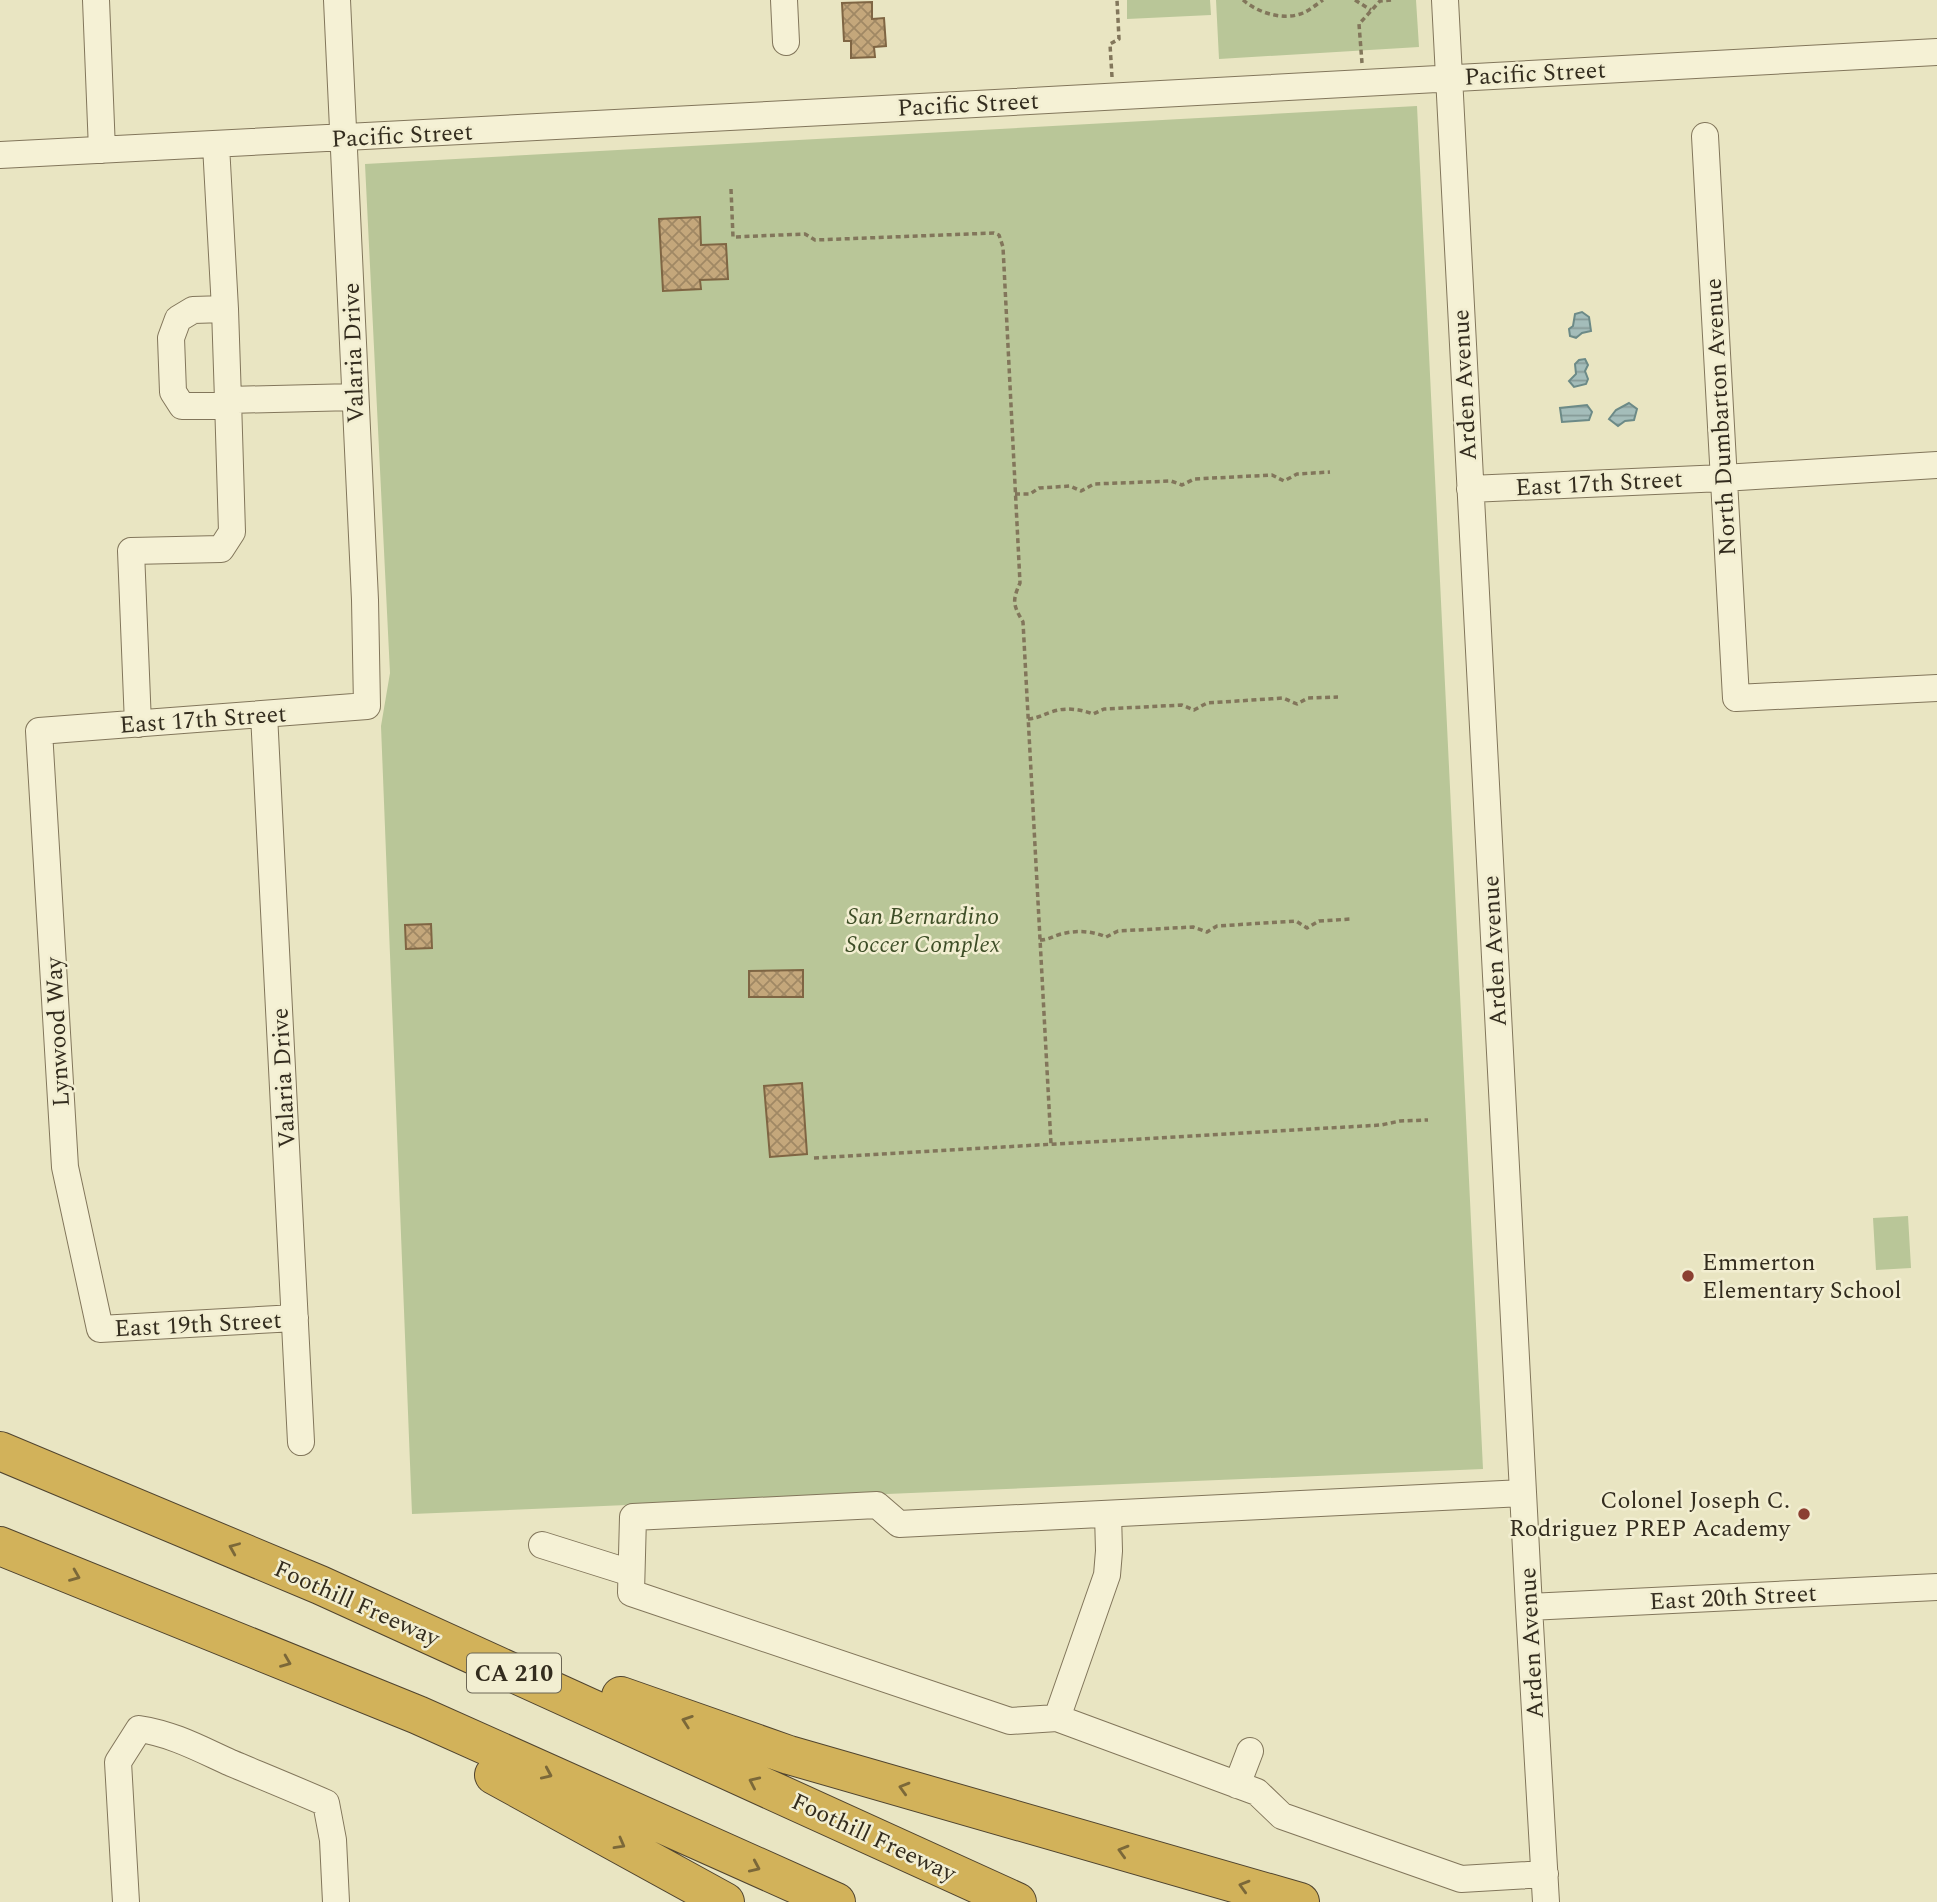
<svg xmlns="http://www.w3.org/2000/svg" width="1937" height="1902" font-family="Spectral,serif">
  <defs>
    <pattern id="water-rules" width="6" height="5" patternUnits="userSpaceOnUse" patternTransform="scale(1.75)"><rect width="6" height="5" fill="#a4bdba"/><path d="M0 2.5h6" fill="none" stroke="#869a97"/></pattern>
    <pattern id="building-cross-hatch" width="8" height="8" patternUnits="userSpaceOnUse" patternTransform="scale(1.75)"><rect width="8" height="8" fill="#c4a77b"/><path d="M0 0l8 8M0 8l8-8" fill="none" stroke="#a08864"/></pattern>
  </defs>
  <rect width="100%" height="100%" fill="#e9e5c2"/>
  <path fill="#b9c698" d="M1127,0h83l1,15 -84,4z
    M1216,0h200l3,47 -200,12z
    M1417,106l66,1363 -1071,45 -31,-788 9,-53 -25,-509z
    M1908,1216l3,52 -35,2 -3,-52z"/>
  <path fill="url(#water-rules)" stroke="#6c8a87" stroke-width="2" d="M1582,312l7,5 2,14 -9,2 -6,5 -6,-2 -1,-7 4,-3 2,-12z
    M1585,359l3,6 -3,6 3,8 -2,5 -12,3 -5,-6 7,-7 -1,-10 4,-4z
    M1629,403l8,6 -3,11 -9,1 -7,5 -9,-7 7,-9z
    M1587,405l5,7 -3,8 -27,2 -2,-14z"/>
  <path fill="url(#building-cross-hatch)" stroke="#7f6543" stroke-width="2" d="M872,2v17l12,-1 2,28 -12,1 1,10 -24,1v-17h-7l-2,-38z
    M700,217l1,28 25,-1 2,35 -28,1 1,9 -38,2 -4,-72z
    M431,924l1,24 -26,1 -1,-24z
    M803,970v27h-54v-26z
    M802,1083l5,71 -37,3 -6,-71z"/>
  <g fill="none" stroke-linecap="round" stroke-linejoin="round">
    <defs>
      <path id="minor" d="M96,0l6,150
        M784,0l2,42
        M1445,0l84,1607 17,295
        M1705,136l31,562 201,-10
        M216,145l9,164 3,91 127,-3
        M0,155c646,-31 1291,-70 1937,-103
        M225,309l-32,1 -15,9 -7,19 2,54 9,14h45
        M1470,489l253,-11 214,-13
        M264,714l37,728
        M138,724l-7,-173 90,-2 11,-17 -4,-132
        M295,1318l-195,11 -35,-162 -26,-436 328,-25 -2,-106 -28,-600
        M1523,1493l-624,31 -22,-19 -244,12 -2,76 379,128 47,-3 200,74 25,24 179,63 84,-5
        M542,1545l89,28
        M1529,1607l408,-20
        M1057,1718l50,-143 2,-24 -1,-37
        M1237,1785l13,-34
        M126,1902l-8,-140 21,-33c34,5 61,20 92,34 31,13 63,26 95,40l7,37 3,62"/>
      <path id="highway" d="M0,1451l320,134 697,317
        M0,1546l418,169 418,187
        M621,1696l168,59 511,147
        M494,1775l231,127"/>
    </defs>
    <use href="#minor" stroke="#82765b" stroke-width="28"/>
    <use href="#highway" stroke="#50442f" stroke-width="40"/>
    <path stroke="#82765b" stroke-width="3.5" stroke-dasharray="5 3.5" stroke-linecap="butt" d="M1243,0c15,13 41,21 60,13 7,-3 14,-9 20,-13
      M1355,0l16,10
      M1362,63l-3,-39 21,-23 11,-1
      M1112,77l-2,-33 9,-5 -2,-39
      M731,189l2,48 72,-3 10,6 179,-7 5,2 4,12 17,336c-8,18 -7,22 3,39l28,522
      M1015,494h15l9,-6 31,-2 11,5 13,-7 77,-3 11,4 12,-6 78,-4 12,6 13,-7 33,-2
      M1028,719c11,-1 14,-4 23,-7 14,-5 29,-3 42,2l11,-5 78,-4 12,5 13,-7 76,-5 14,6 11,-6 30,-1
      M1040,940c9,0 13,-4 21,-6 15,-4 32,-3 45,3l12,-6 75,-4 14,5 10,-6 79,-5 11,7 12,-7 32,-2
      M814,1158l567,-33 19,-4 28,-1"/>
    <use href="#minor" stroke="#f5f1d5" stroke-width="26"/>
    <use href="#highway" stroke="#d2b25a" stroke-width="38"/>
  </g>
  <defs><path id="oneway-chevron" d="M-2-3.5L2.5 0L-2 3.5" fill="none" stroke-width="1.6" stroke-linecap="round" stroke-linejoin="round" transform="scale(1.75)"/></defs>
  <g stroke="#7b6839">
    <use href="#oneway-chevron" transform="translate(234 1548) rotate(-157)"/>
    <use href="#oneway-chevron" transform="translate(75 1576) rotate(22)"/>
    <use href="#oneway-chevron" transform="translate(286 1662) rotate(22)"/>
    <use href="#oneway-chevron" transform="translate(687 1721) rotate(-161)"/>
    <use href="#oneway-chevron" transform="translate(547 1774) rotate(24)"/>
    <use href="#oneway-chevron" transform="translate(754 1782) rotate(-155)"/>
    <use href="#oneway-chevron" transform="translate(904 1788) rotate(-164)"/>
    <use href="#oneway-chevron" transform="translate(620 1844) rotate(29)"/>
    <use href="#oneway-chevron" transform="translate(1123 1851) rotate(-164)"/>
    <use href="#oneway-chevron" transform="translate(755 1867) rotate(24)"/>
    <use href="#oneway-chevron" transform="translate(1244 1886) rotate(-164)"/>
  </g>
  <g fill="#8b4031" stroke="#f2eed1" stroke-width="2.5">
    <circle cx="1688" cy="1276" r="7"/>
    <circle cx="1804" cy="1514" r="7"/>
  </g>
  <g text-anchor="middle" stroke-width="5" stroke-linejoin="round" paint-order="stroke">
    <rect fill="#f2eed1" stroke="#6c6654" stroke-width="2" x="467" y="1653.5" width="94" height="39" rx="5"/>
    <g font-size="23" font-weight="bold" fill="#332c1e">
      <text x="514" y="1681">CA 210</text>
    </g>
    <g font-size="24" fill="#332c1e" stroke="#f2eed1">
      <text transform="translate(1535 73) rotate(-3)" y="8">Pacific Street</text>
      <text transform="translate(968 104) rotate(-3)" y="8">Pacific Street</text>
      <text transform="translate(402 135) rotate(-3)" y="8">Pacific Street</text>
      <text transform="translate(353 353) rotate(-92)" y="8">Valaria Drive</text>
      <text transform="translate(1464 385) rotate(-93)" y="8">Arden Avenue</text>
      <text transform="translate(1720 417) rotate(-93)" y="8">North Dumbarton Avenue</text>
      <text transform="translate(1599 483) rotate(-3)" y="8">East 17th Street</text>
      <text transform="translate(203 719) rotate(-4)" y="8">East 17th Street</text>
      <text transform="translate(1494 951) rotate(-93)" y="8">Arden Avenue</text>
      <text transform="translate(57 1032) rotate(-93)" y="8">Lynwood Way</text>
      <text transform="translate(283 1078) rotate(-93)" y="8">Valaria Drive</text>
      <text transform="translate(198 1324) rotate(-3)" y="8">East 19th Street</text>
      <text transform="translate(1733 1597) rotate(-3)" y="8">East 20th Street</text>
      <text transform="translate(357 1603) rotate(24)" y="8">Foothill Freeway</text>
      <text transform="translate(1531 1643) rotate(-93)" y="8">Arden Avenue</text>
      <text transform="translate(874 1837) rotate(25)" y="8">Foothill Freeway</text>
    </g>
    <g font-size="24" font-style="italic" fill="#3d4d26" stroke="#f2eed1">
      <text x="923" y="924">San Bernardino<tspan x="923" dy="28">Soccer Complex</tspan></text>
    </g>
    <g font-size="24" fill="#332c1e" stroke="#f2eed1" text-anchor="start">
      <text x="1702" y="1270">Emmerton<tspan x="1702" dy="28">Elementary School</tspan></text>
      <text x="1790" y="1508" text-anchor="end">Colonel Joseph C.<tspan x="1790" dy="28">Rodriguez PREP Academy</tspan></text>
    </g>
  </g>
</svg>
